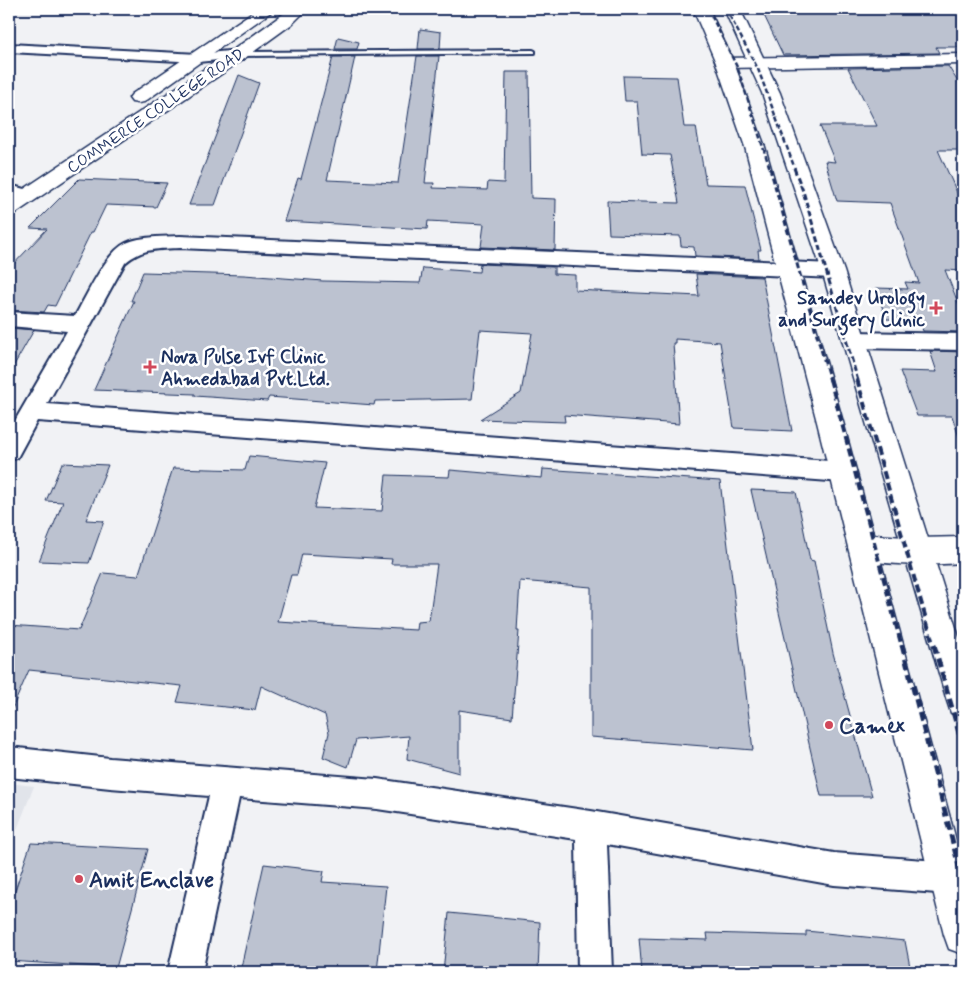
<svg xmlns="http://www.w3.org/2000/svg" width="972" height="981" font-family="Mynerve,sans-serif">
  <rect width="100%" height="100%" fill="#f1f2f5"/>
  <filter id="ink" filterUnits="userSpaceOnUse"><feTurbulence type="fractalNoise" baseFrequency=".02" numOctaves="2"/><feDisplacementMap in="SourceGraphic" scale="10" xChannelSelector="R" yChannelSelector="G"/><feConvolveMatrix kernelMatrix="1 2 1 2 8 2 1 2 1" color-interpolation-filters="sRGB"/></filter>
  <g filter="url(#ink)">
    <path fill="#e1e4ea" d="M9,783l25,3 -25,64z"/>
    <path fill="#bcc2d0" stroke="#1b2f5e" fill-rule="evenodd" d="M761,9h202v38h-27l3,6 -156,2z
      M420,29l21,3 -1,17h-22z
      M338,37l21,5 -2,7h-22z
      M417,56h22l-14,127h9l-1,5 54,2 1,-8 16,1 2,-111h23l2,126 25,1 -1,51 -74,-3 3,-23 -56,-3 -1,8 -143,-8 14,-43 3,1 32,-122h22l-28,123 71,3z
      M948,66l15,24v60h-25l25,56v65l-18,-1 18,45v17l-40,-1 -4,-11 -33,-1 -10,-31 32,1 -3,-7 14,1 -29,-80 -53,-2 -12,-40 10,1 -15,-36h57l-29,-58z
      M239,75l20,8 -44,122h-26z
      M623,76l54,1 7,50h12l10,57 39,1 16,65h-3l1,9 -64,-3 -1,-9 -13,-1 -1,-10 -71,-2 -2,-33 72,2 -9,-48 -28,-1 -5,-53h-12z
      M79,179l88,4 -11,24 -50,-2 -13,27h-2l-36,74 -7,-1 -4,7 -35,-2v-41l38,-40 -17,-1z
      M480,264l74,3v7l21,1v15l124,6 -3,-22 66,3 30,154 -58,-3 -14,-86 -45,-3v4h-2l6,81 -115,-9 1,7 -85,-3 41,-26 11,-60 -52,-3 -8,69 -97,2 -1,4 -105,-8 -2,4 -72,-5v-2l-101,-4 40,-89h-3l12,-29 101,3 79,6 97,2 3,-15 56,4z
      M9,328l25,2 -25,44z
      M930,351l33,1v84l-4,1 -7,-21h-35l-17,-45 37,1z
      M249,456l76,7 -11,45 68,3 4,-36 63,2 1,-7 92,8 1,-9 177,12 33,269 -162,-13v-150l-71,-6 -3,50h2l-7,87 -53,-8v63l-52,-14 2,-23 -53,4 -8,27 -25,-10 6,-24 -4,-18 -64,-29 -6,24 -78,-8 5,-16 -153,-16 -20,46v-91l70,5 24,-57 35,3 35,-108 72,2zM302,554l90,5 -1,5h46l-8,57 -12,1 -1,8 -138,-8 13,-47h6z
      M62,463l46,2 -22,55 18,1 -15,42 -50,-2 24,-59 -17,-1z
      M751,490l45,2 14,68 4,1 19,92 39,143h-51z
      M31,843l117,6 -32,119 -107,-7v-53z
      M264,864l60,7 -2,11 64,4 -9,86h-137z
      M449,913l91,9 -2,50h-95z
      M806,931l99,10 6,31h-269l-3,-34 69,2 -1,-7 99,3z"/>
    <g fill="none" stroke-linecap="round" stroke-linejoin="round">
      <defs>
        <path id="service" d="M533,50l2,1v2l-296,3 -3,-2 3,-2z"/>
        <path id="minor" d="M9,44l189,10 41,-4 5,1 2,3 -2,3 -5,1 -41,4 -189,-10z
          M9,185l23,6 3,4 -3,4 -6,2 -17,-4z
          M180,236l653,28 7,2 3,5 -3,5 -7,2 -653,-30c-22,1 -38,0 -55,15l-78,141 796,58 8,3 4,7 -4,7 -8,3 -806,-61 -20,37 -8,2v-29l58,-100 -58,-5v-14l66,4c11,-19 31,-64 51,-73 16,-7 37,-6 54,-7z
          M853,332l110,2v16l-110,-2 -7,-3 -3,-5 3,-5z
          M9,747l101,11 267,21 214,32 243,42 129,10v32l-129,-10 -227,-41 5,128h-34l-2,-133 -199,-30 -138,-11 -37,174h-34l41,-176 -99,-8 -101,-11z"/>
        <path id="tertiary" d="M963,54v10l-238,4 -6,-1 -3,-4 3,-4 6,-1z
          M862,534l56,4 45,-1v26c-31,2 -82,4 -111,-7l-4,-9 4,-9z"/>
        <path id="secondary" d="M257,9h18l-131,93 -6,1 -6,-1 -3,-4 3,-4z
          M290,9h17l-15,15 -47,34 -229,155 -7,2v-16l224,-149z
          M693,9h16l25,54 31,84 78,275 120,444v88l-14,-5 -5,-14 -127,-513 -72,-275 -29,-84z
          M724,9h16l40,84 64,178 119,379v67l-12,-4 -4,-12 -125,-430 -60,-178z"/>
      </defs>
      <use href="#service" stroke="#1b2f5e" stroke-width="4"/>
      <use href="#minor" stroke="#1b2f5e" stroke-width="4"/>
      <use href="#tertiary" stroke="#1b2f5e" stroke-width="3"/>
      <use href="#secondary" stroke="#1b2f5e" stroke-width="3"/>
      <use href="#service" fill="#fff" fill-rule="evenodd"/>
      <use href="#minor" fill="#fff" fill-rule="evenodd"/>
      <use href="#tertiary" fill="#fff" fill-rule="evenodd"/>
      <use href="#secondary" fill="#fff" fill-rule="evenodd"/>
      <path stroke="#1b2f5e" stroke-width="2.5" stroke-dasharray="5 2.5" stroke-linecap="butt" d="M708,9l30,60 32,100
        M726,9l32,60 37,100"/>
      <path stroke="#1b2f5e" stroke-width="3" stroke-dasharray="6 3" stroke-linecap="butt" d="M770,168l60,213
        M794,168l9,23 55,190"/>
      <path stroke="#1b2f5e" stroke-width="4" stroke-dasharray="8 4" stroke-linecap="butt" d="M830,379l72,268
        M857,379l77,268"/>
      <path stroke="#1b2f5e" stroke-width="5" stroke-dasharray="9 5" stroke-linecap="butt" d="M902,645l61,237
        M934,645l29,102"/>
    </g>
  </g>
  <g fill="#d1495b" stroke="#fff" stroke-width="2">
    <path d="M933.5 300.5h5v5h5v5h-5v5h-5v-5h-5v-5h5z"/>
    <path d="M147.5 359.5h5v5h5v5h-5v5h-5v-5h-5v-5h5z"/>
    <circle cx="829" cy="725" r="5"/>
    <circle cx="79" cy="879" r="5"/>
  </g>
  <g text-anchor="middle" stroke-width="5" stroke-linejoin="round" paint-order="stroke">
    <g font-size="16" fill="#1b2f5e" stroke="#fff">
      <text transform="translate(155 110) rotate(-34)" y="6">COMMERCE COLLEGE ROAD</text>
    </g>
    <g font-size="19" font-weight="bold" fill="#1b2f5e" stroke="#fff" text-anchor="end">
      <text x="925" y="304">Samdev Urology<tspan x="925" dy="22">and Surgery Clinic</tspan></text>
      <text x="161" y="363" text-anchor="start">Nova Pulse Ivf Clinic<tspan x="161" dy="22">Ahmedabad Pvt.Ltd.</tspan></text>
    </g>
    <g font-size="22" font-weight="bold" fill="#1b2f5e" stroke="#fff" text-anchor="start">
      <text x="839" y="733">Camex</text>
      <text x="89" y="887">Amit Enclave</text>
    </g>
  </g>
  <rect width="972" height="981" fill="none" stroke="#fff" stroke-width="30"/>
  <rect x="15" y="15" width="942" height="951" fill="none" stroke="#1b2f5e" stroke-width="2" filter="url(#ink)"/>
</svg>
